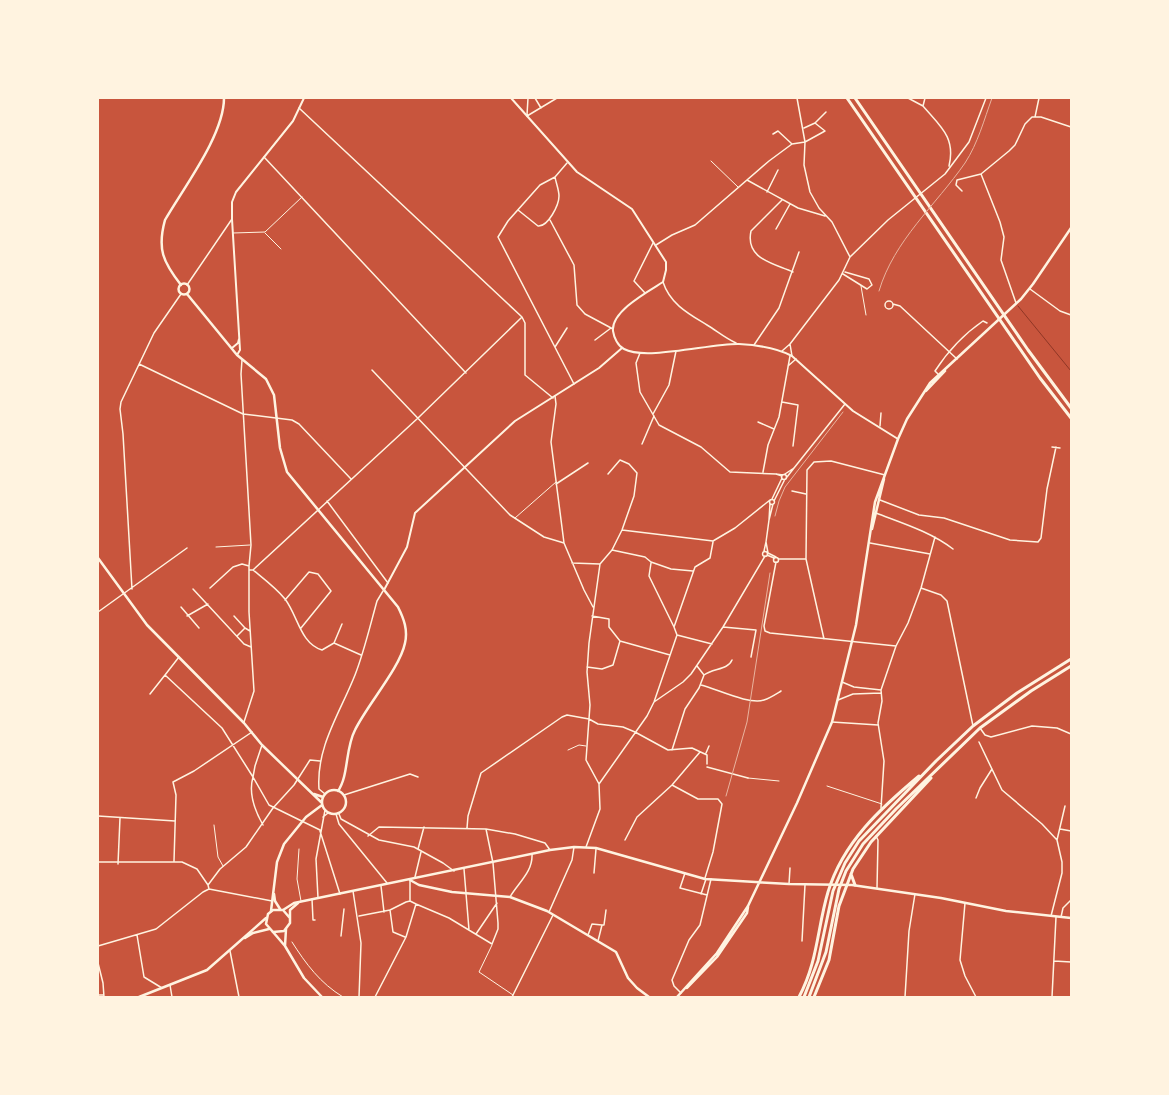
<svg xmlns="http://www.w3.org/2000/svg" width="1169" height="1095" font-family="Georgia,serif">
  <rect width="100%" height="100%" fill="#c8553d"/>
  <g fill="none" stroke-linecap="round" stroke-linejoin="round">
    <path stroke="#8f3625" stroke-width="1" d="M1018,306l53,65"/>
    <path stroke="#fff3e0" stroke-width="1" d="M927,98h1
      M711,161l27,26
      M233,233l32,-1 37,-35
      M265,233l16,16
      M861,286l5,29
      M515,518l41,-36
      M216,547l34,-2
      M568,750l11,-5 7,1
      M748,778l31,3
      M827,786l55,18
      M214,825l4,32 5,9
      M299,849l-2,30 4,22
      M292,942c14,22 28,41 51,55
      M492,945l-13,27 34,23"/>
    <path stroke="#fff3e0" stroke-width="1.5" d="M535,98l6,10
      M797,98l8,44 -1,23 6,27 9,16 13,14 18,35
      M908,98l15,8
      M925,98l-2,8c17,20 33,31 26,60
      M299,108l223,209 3,6v52l28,23
      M527,115l1,-17
      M527,116l30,-18
      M1035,117l4,-19
      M804,128l11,-5 11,-11
      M773,134l5,-3 14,13
      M264,157l202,216
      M567,163l-12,14 -15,8 -32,36 -10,16 76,147
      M981,174l19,48 4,15 -3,23 15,43
      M747,180l51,28 27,8
      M962,191l-6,-6 1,-5 24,-6 28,-23 6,-6 10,-21 7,-7h9l30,10
      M767,192l11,-22
      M782,200l-31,31c-6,28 22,32 42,41
      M518,210l20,16c10,1 21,-21 21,-30 0,-6 -3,-13 -4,-19
      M550,220l24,45 3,40 8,9 28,15
      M776,229l14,-25
      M656,245l16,-10 23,-10 74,-64 23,-17 13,-2 20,-11 -10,-8
      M843,274l24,15 5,-4 -3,-6 -24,-7
      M663,282c7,22 26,32 44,43 10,6 18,13 29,18
      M187,285l45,-66
      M1030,289l30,22 11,4
      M645,293l-11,-12 19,-38
      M885 305a4 4 0 1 1 8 0a4 4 0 1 1-8 0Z
      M893,304l7,2 57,53
      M595,340l16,-12
      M790,344l2,12
      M754,345l25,-37 20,-56
      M555,347l12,-19
      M782,351l8,-7 49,-64 11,-23 38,-37 57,-46 24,-32 17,-44
      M640,353l-4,10 4,29 19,33 42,22 29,25 46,2
      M242,360l-1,14 10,171 -2,21v46l5,79 -10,31
      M139,364l104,50 49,6 7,4 52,55
      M788,366l8,-7
      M372,370l138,145 34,22 20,6
      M938,374l-3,-3c13,-20 29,-37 48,-50l4,2
      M555,396l1,8 -5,38 13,101 20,47 9,17
      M782,402l16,3 -5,41
      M653,414l16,-29 7,-34
      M758,422l16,7
      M880,426l1,-13
      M642,444l12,-28
      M1052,447l8,1
      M794,468l51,-64
      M763,472l5,-27 11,-28 11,-61
      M785,474l9,-6 -7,9
      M781.5 477a2.5 2.5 0 1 1 5 0a2.5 2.5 0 1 1-5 0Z
      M782,476l-6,-2 7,1
      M556,484l32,-21
      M792,491l14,3
      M772,499l10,-21
      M769.5 502a2.5 2.5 0 1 1 5 0a2.5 2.5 0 1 1-5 0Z
      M880,500l39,15 25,3 66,22 28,2 3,-4 6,-49 9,-42
      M327,501l61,82
      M774,501l11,-22
      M770,503l-1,17 4,-16
      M876,513c26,10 55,19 77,36
      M622,530l91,11 22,-13 35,-28
      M766,542l3,-22
      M870,543l60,11
      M612,550l33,7 6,5 20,7 22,2
      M764,551l2,-9 2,11 8,4
      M762.5 554a2.5 2.5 0 1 1 5 0a2.5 2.5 0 1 1-5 0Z
      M767,555l7,3
      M773.5 560a2.5 2.5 0 1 1 5 0a2.5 2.5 0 1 1-5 0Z
      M779,559h27
      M776,562l-12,64 1,5 5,2 126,13
      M572,563l28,1
      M651,563l-2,13 25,51
      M250,570h3c11,9 23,18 32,29 13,17 15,44 37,51l12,-7 27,12
      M253,570l165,-152 103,-100
      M210,588l23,-21 9,-3 7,2
      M921,588l20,7 6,6 26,125
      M132,589l-9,-155 -3,-25 1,-7 33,-69 27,-39
      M193,589l51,55 7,3
      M285,600l24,-28 9,2 13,17 -30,37
      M181,607l18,21
      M98,612l89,-64
      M187,616l21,-12
      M234,616l11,12
      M592,616l17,3v8l11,14 50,14
      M723,627l33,3 -5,27
      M677,635l-3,-8 21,-60 15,-9 3,-16
      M677,635l35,9
      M237,636l8,-8 5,3
      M824,639l-18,-80 1,-89 7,-8 17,-1 54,14
      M334,643l8,-19
      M179,657l-14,18 57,53 31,49c-5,17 2,34 10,48
      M587,667l15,2 11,-4 7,-24
      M704,675c9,-7 24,-5 28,-15
      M842,682l12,5 27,3
      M701,685c16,4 48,20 63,15 6,-2 12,-6 17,-9
      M150,694l15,-19
      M838,700l15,-6 28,-1
      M654,702l29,-20 8,-8 32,-47 42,-71
      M832,722l46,3
      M980,728l5,7 6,2 41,-11 25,2 14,6
      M979,742l23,48 40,34 15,16
      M262,745l-7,21 -2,11 16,28 51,25
      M672,750l13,-41 14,-21 5,-13 -7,-9
      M706,753l3,-7
      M707,767l41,11
      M599,784l-13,-24 4,-55 -3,-33 2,-29 11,-79 12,-14 10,-20 12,-34 3,-23 -8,-9 -9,-4 -12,14
      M672,785l26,14h20l4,5 -9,48 -8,26
      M325,794l-6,-5c-3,-42 21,-76 36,-114 9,-23 15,-49 22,-74l6,-10
      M344,795l66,-21 8,3
      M976,798l4,-10 12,-19
      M881,808l3,-47 -6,-38 4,-22 -1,-11 15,-44 12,-23 13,-35 14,-51
      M336,814l3,10 48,59
      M339,814l2,5 38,21 35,7 29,16 11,8
      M98,816l77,5
      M323,817l5,-4
      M467,828l1,-12 13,-43 81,-56 5,-2 22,4 9,5 25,3 12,5 33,18 24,-2 15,7v9
      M1060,829l11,2
      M320,831l20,63
      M368,836l11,-9 107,2 29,5 30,9 5,7
      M876,836l2,4 -1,48
      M625,840l12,-23 35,-32 28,-33
      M586,847l14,-38 -1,-25 48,-68 7,-14 23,-67
      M418,849l6,-22
      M174,861l2,-66 -3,-13 21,-11 58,-39
      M98,862h84l15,7 11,16 1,4
      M118,864l2,-46
      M464,869l5,61
      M594,873l2,-24
      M685,873l-5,15 27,7
      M415,877l6,-25
      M410,881v20
      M789,884l1,-16
      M208,885l12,-16 26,-22 27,-39 21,-23 16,-25 10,1
      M381,886l3,26
      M209,889l63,12
      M353,891l8,52 -2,54
      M701,894l5,-15
      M510,897c8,-14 23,-25 22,-43
      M318,898l-2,-39 9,-49
      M312,899l1,21h2
      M965,903l-5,57 5,16 11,21
      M416,904l33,14 43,26 6,-15v-6l-5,-60 -7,-34
      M549,912l23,-52 2,-13
      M359,916l31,-6
      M1051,916l11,-43v-11l-5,-22 8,-34
      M1061,917l2,-9 8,-8
      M602,925h2l2,-15
      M476,934l21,-31
      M137,935l7,42 18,11
      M588,935l4,-11 10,1 -4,16
      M341,936l3,-27
      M405,937l-12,-5 -3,-22 16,-8 4,-1
      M802,941l3,-56
      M98,946l58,-17 47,-37 6,-3
      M230,951l9,46
      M1054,961l17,1
      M98,963l5,20 1,14
      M170,985l2,12
      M681,993l-7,-7 -2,-6 17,-40 11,-15 11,-46
      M98,995h5
      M375,997l31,-60 10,-33 -6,-3
      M512,997l41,-82
      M905,997l4,-66 6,-37
      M1017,997h2
      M1052,997l4,-80"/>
    <path stroke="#fff3e0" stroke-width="2" d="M511,98l66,74 55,37 34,53v8l-3,12c-14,9 -52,29 -50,49 1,7 5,15 11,18 22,12 88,-6 115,-5 18,1 38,4 53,12l61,55 45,28
      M232,348l6,-5 1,-4
      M237,355l3,-5 -8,-131v-17l4,-10 57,-71 11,-23
      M384,590l23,-43 8,-34 100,-92 84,-53 23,-20"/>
    <path stroke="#fff3e0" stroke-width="2.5" d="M178.5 289a5.5 5.5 0 1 1 11 0a5.5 5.5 0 1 1-11 0Z
      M181,285c-18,-23 -24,-36 -16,-65 19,-33 59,-85 59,-122
      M187,294l50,61 29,24 8,16 6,53 7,24 111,135c6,12 10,23 7,36 -5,25 -38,62 -50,87 -10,19 -6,45 -17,61
      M98,558l49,67 97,98 18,22 60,58
      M322 802a12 12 0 1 1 24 0a12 12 0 1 1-24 0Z
      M314,794l9,3
      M410,880l9,5 33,7 58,5 37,14 69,41 12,26 9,10 12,9
      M274,894l1,7 5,8
      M271,911l6,-49 7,-18 22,-27 16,-12
      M273,932l12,14 19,32 18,19
      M285,946l1,-17"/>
    <path stroke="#fff3e0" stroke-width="2.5" d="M926,391l19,-20
      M872,529l12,-50
      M283,910l11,-7 256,-53 24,-3 22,1 109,31 84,5 63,1 89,13 65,13 65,7
      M289,917l-6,-7h-10l-5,4 -2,10 7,8 11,-1 6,-8v-13l8,-7
      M245,938l8,-5 16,-4
      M687,988l30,-31 30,-44 1,-6
      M139,997l68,-27 59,-52
      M677,997l40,-44 31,-47 49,-103 35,-81 24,-97 19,-123 23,-63 9,-20 23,-36 91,-84 12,-15 38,-56"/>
    <path stroke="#fff3e0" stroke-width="3" d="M851,874l4,11
      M799,997c19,-36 18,-68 29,-105 15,-50 53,-84 91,-116
      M804,997l14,-36 15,-70 12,-28 14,-22 77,-80 37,-35 44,-33 54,-34
      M809,997l17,-45 13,-63 7,-18 17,-27 33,-35 84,-81 51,-37 40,-25
      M814,997l15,-37 10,-54 14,-37 18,-27 60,-64"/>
    <path stroke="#fff3e0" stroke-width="3" d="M847,98l193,280 31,40
      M855,98l173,252 43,58"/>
    <path stroke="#e9b49f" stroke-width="1" d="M879,291c15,-51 57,-86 86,-128 13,-20 19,-43 27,-65
      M775,516l4,-15 6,-14 58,-75
      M726,796l21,-74 23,-149"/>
  </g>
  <rect width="1169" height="1095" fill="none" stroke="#fff3e0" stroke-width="198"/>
</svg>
